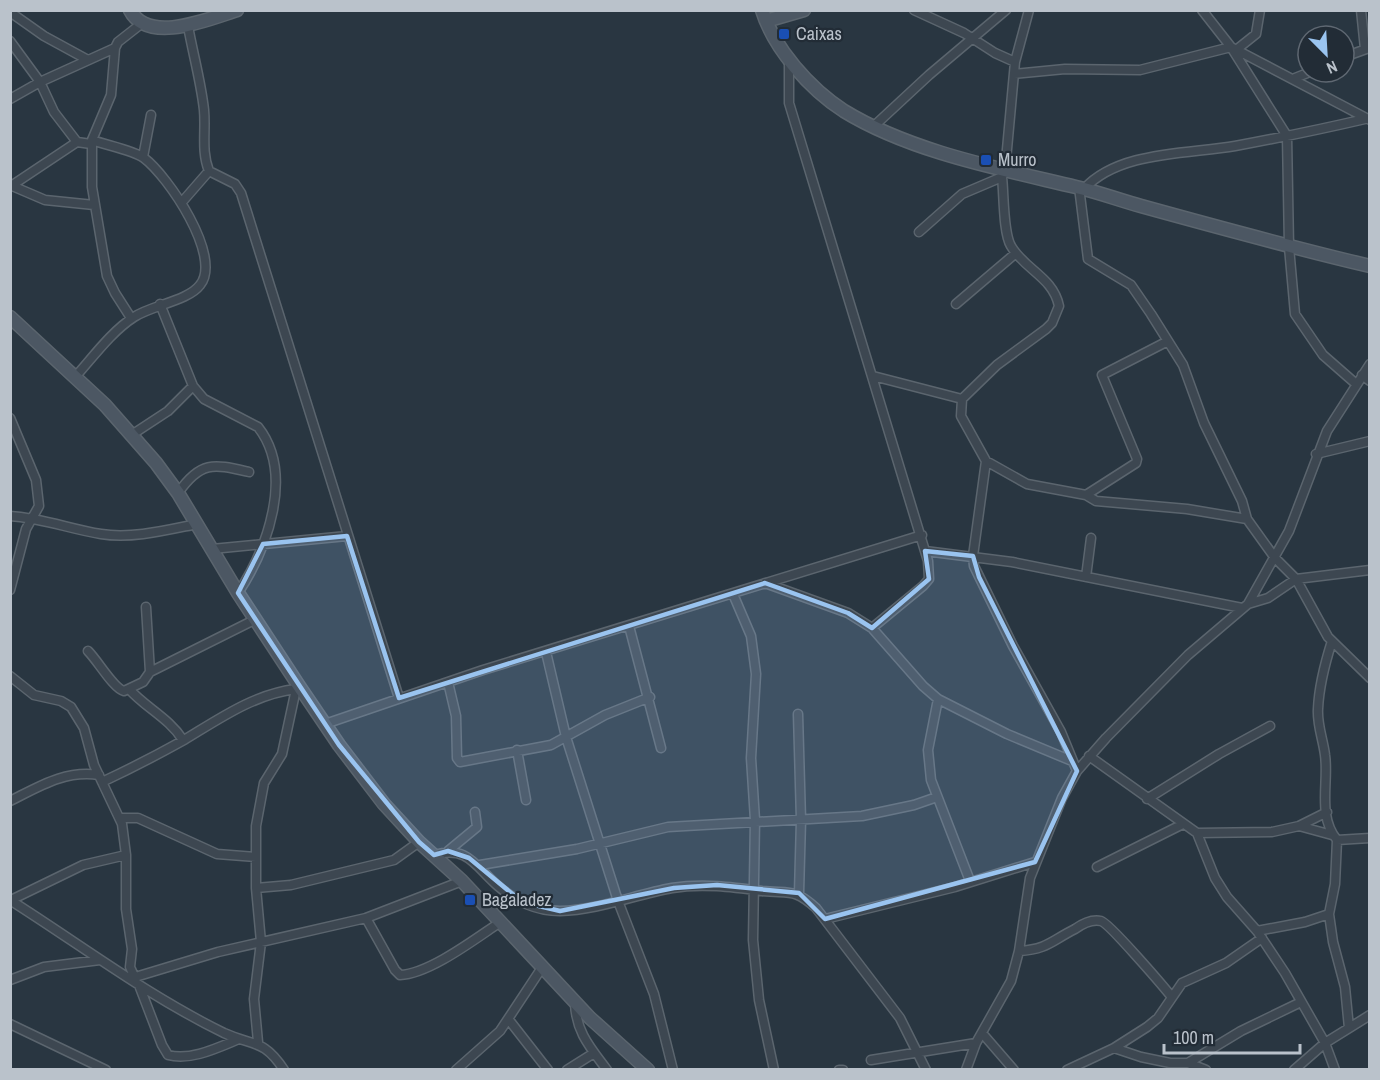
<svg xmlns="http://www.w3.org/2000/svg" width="1380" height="1080" font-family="'Archivo Narrow',sans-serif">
  <rect width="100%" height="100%" fill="#293641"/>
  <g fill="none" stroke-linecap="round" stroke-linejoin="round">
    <defs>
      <path id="street" d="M914,10l50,23 31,20 20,9
        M1029,10l-14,52 -10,109 -3,6c2,17 1,56 9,69 14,24 42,31 48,60l-7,17 -6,6 -49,36 -35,34 -1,17 25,45 -13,95 1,10 39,80 48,86 16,39
        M1202,10l29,37 56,89 2,111 6,67 28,41 32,28
        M1361,10l4,39
        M10,12l34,24 44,24
        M188,26c5,28 13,56 16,84 2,21 -3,41 5,61l26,13 6,9 158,505
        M10,41l30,41 14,30 23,30
        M1236,50l20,-16 4,-24
        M1344,57l25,-9
        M789,59v44l139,458 1,18 -6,7 -51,42
        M1014,74l51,-5 75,1 91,-23 139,73
        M1295,78l15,-6
        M10,99l30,-17 75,-34
        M874,126l55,-51 77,-65
        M143,157l8,-42
        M10,185l35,15 49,5
        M11,186l66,-44 14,2
        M1079,187l9,72 43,26 20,29 32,51 21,58 38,78 5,18 28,39 21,21 32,58 42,41
        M1084,189c34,-38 104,-35 151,-43 43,-8 87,-17 130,-27
        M182,202l27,-31
        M919,232l43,-38 40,-17
        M160,304l33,82 11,13 54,28c37,47 9,122 -20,166
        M956,304l60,-51
        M131,318l-16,-25 -8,-17 -15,-89v-47l19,-45 4,-47 3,-6 23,-18
        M1362,375l8,6
        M76,376c17,-19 36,-45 58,-59 18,-12 54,-16 66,-32 23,-28 -32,-109 -56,-127 -11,-8 -39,-13 -52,-18
        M873,376l89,23
        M10,418l26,62 3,26 -13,23 -16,61
        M133,434l35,-23 25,-25
        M1316,454l54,-13
        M986,461l41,23 59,11 10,6 91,8 60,10
        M178,493c23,-33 36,-29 71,-21
        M1086,495l50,-32 1,-4 -35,-84 66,-34
        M10,516c32,2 60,13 91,18 31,5 66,-4 96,-10
        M212,549l135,-13
        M925,551l87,11 230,46
        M1086,577l5,-39
        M765,583l83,30 24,15 51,58 15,13 69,35 65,27
        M733,594l18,42 5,38 -5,84 4,62 -2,120 6,60 15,70
        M1248,604l20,-6 28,-19 74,-9
        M146,607l4,65
        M629,626l32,122
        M1332,641c-7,22 -13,45 -14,68 -1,16 5,30 7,46 4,27 -8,61 12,85l-2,44 -6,30 4,28 12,45 4,41
        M88,651c10,10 26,38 36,40l19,-9 7,-10 106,-53
        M546,652l20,85 52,164 36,93 19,76
        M10,676l24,19 27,6 10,6 13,21 10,37 28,59 4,31v54l6,40 -2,18 4,9
        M448,682l8,34 1,42 3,4 91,-17 54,-30 45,-18
        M129,689c17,19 40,29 54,51
        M938,699l-10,51 3,30 39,101
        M798,714l3,106 -2,73
        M325,724l158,-54 439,-135
        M517,750l9,50
        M1089,756l108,77 18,45 12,19 30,34 28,42 40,70 10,27
        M102,782c28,-13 55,-27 82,-42 35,-21 70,-46 112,-51
        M1147,799l72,-45 51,-28
        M10,801c30,-15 55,-31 89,-26
        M120,818h18l79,36 39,3
        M1299,826l33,9
        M1197,833l75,-1 27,-6 28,-14
        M1337,840l33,-2
        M448,851l29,-24 -2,-15
        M434,855c34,-10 41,11 64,31 17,15 39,25 62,25 38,-1 74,-16 112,-23 30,-5 60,-1 90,3 28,3 32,-3 54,17l84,110 26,52
        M480,865l97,-16 91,-22 194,-11 52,-11 23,-8
        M1097,867l86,-43
        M256,888l35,-3 103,-25 25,-18
        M10,900c71,45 138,96 214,133 29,13 40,6 60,37
        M11,900l72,-35 43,-10
        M366,918l29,52 5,5c29,-1 75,-36 99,-52
        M825,919l130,-32 80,-25
        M1257,931l48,-9 24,-8
        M1019,951c29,-2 32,-10 56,-22 7,-5 17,-10 26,-8 8,2 62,65 70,75
        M132,978l86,-26 148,-34 96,-37
        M10,980l34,-13 56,-7
        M139,985l23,60 6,10c23,6 49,-7 71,-16
        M575,1003c1,29 15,44 32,67
        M509,1020l39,50
        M10,1024l96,46
        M982,1033l32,37
        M258,1042l-4,-43 7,-57 -5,-54v-62l8,-43 18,-29 14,-65 3,-3
        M1114,1048l27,9 29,6h18l53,-32 60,-29
        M871,1060l105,-17
        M1188,1063l18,7
        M456,1070l44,-39 41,-62
        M567,1070l27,-17
        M839,1070h4
        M966,1070l10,-27 35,-62 8,-30 11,-73 32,-80 15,-27 29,-33 82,-83 60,-51 41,-73 38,-100 43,-67
        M1067,1070l47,-22 33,-21 11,-9 24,-35 44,-20 36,-25
        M1294,1070l31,-27 45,-28"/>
      <path id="secondary" d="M130,10c18,35 79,9 107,0
        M762,10c12,39 48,79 82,101 67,41 157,58 232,76 22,5 43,13 65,19 76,21 152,42 229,60
        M766,21l38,-11
        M10,317l95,88 51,58 22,30 60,100 61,93 40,59 45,59 35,38 43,39 128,137 58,52"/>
    </defs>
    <use href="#street" stroke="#5b656e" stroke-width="11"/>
    <use href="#secondary" stroke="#5b656e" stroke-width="15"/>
    <use href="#street" stroke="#3d4751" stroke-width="8"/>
    <use href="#secondary" stroke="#4c5763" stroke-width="12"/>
  </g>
  <path fill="#9ac4f0" fill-opacity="0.2" stroke="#9ac4f0" stroke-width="4.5" stroke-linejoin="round" d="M347,536l52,162 366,-115 83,30 24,15 57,-49 -4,-28 48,5 6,21 98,194 -42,91 -210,57 -26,-26 -82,-8 -43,3 -114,23 -38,-9 -53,-44 -21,-7 -14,4 -15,-13 -80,-97 -101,-152 25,-49z"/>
  <g fill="#1a4fb4" stroke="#222c36" stroke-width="2">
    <rect x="778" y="28" width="12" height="12" rx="3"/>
    <rect x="980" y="154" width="12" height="12" rx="3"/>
    <rect x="464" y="894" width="12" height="12" rx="3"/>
  </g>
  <g text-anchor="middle" stroke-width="4.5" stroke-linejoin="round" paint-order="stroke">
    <g font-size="18" fill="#bac2cb" stroke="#222c36" text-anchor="start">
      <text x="796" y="40">Caixas</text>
      <text x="998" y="166">Murro</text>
      <text x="482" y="906">Bagaladez</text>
    </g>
  </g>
  <rect width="1380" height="1080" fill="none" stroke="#bac2cb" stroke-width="24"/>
  <g transform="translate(1326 54) rotate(156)"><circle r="28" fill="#222c36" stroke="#5f6872" stroke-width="1.5"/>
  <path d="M0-4.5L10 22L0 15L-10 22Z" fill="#9ac4f0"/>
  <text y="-9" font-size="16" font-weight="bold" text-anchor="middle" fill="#bac2cb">N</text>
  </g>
  <path d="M1164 1044v9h136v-9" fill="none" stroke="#bac2cb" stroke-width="3"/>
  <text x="1173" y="1044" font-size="18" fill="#bac2cb" stroke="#222c36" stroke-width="4.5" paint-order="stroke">100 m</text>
</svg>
